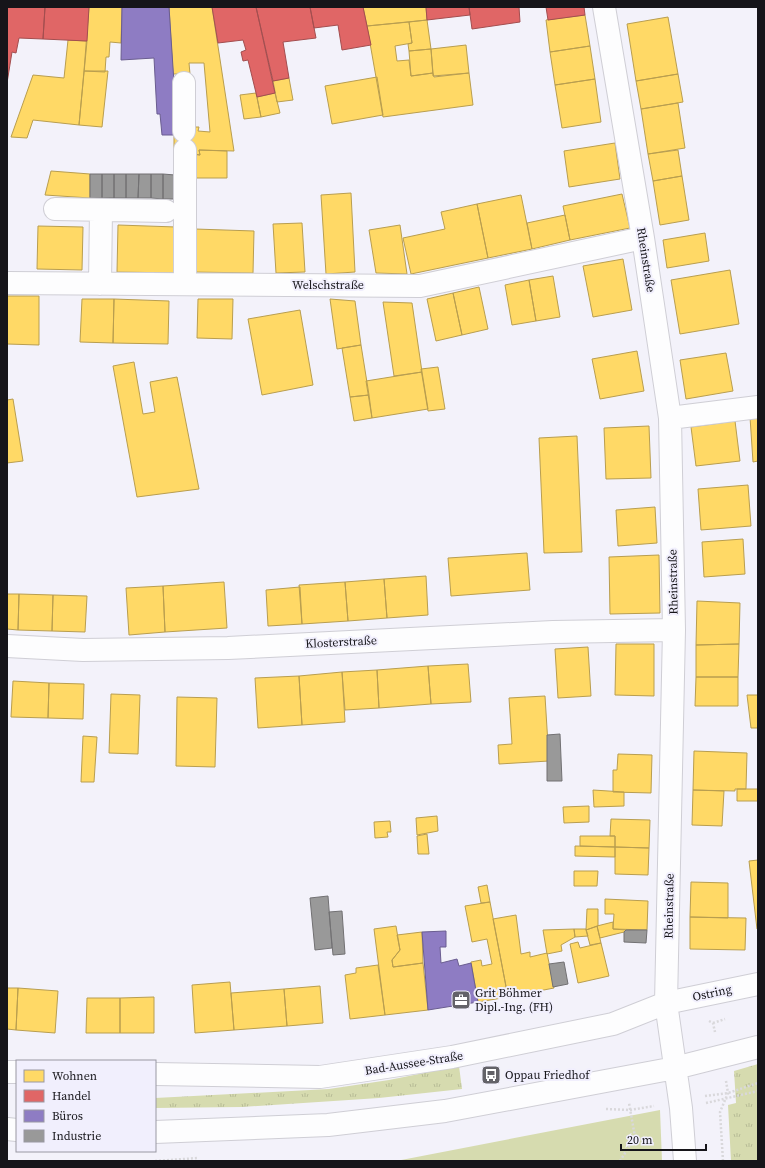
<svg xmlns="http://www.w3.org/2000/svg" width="765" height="1168" font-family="'Source Serif 4',serif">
  <defs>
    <pattern id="grass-tufts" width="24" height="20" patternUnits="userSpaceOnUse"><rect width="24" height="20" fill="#d6dbaf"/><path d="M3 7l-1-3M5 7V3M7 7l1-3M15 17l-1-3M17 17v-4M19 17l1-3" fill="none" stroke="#b7bb96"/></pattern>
  </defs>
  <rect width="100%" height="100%" fill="#f3f2fa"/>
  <path fill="url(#grass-tufts)" d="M758,1064v97h-27l-3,-56 8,-2 -2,-32z
    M459,1066l3,23 -83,9 -137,9 -87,1v-10l174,-9 60,-9z"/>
  <path fill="#d6dbaf" d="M660,1110l2,51h-266z"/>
  <path fill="#ffd966" stroke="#b99e4f" d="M89,7h33l-1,36 -11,-1 -1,15h-3l-1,15 -21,-1z
    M169,7h43l22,144 -35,-1 1,5 -12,-1 -3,-4h-11v-19l14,-4h11l-1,4 12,1 -6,-69h-15l1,11h-17z
    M363,7h63l1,13 -60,6z
    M585,15l5,31 -40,6 -4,-32z
    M668,17l10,57 -42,7 -9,-57z
    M427,20l4,29 -22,2 -1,-7 4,-1 -3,-21z
    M409,22l3,21 -17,3 2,15 12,-1 2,16 22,-3 1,4 35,-4 4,32 -90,12 -16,-91z
    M68,40l19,1 -8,84 -46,-5 -6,18 -16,-1 22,-62 31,3z
    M466,45l3,28 -36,3 -2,-27z
    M590,46l5,33 -40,6 -5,-33z
    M431,49l2,24 -22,3 -2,-25z
    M84,71h24l-6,56 -23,-2z
    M678,74l5,28 -42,7 -5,-28z
    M377,77l6,38 -51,9 -7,-38z
    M289,78l4,22 -16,2 -4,-21z
    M595,79l6,43 -39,6 -7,-43z
    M256,93l5,24 -17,2 -4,-24z
    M275,93l5,20 -19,4 -4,-20z
    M678,103l7,45 -37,6 -7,-45z
    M615,143l5,36 -51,8 -5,-36z
    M199,150l28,1v27h-33l1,-24 5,1z
    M678,150l4,26 -29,5 -5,-27z
    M51,171l39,3v24l-45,-3z
    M682,176l7,44 -29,5 -7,-44z
    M351,193l4,79 -29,2 -5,-79z
    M622,194l8,34 -60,12 -7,-34z
    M521,195l11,54 -44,9 -11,-54z
    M477,204l11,54 -77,16 -8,-36 42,-9 -4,-17z
    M565,215l5,25 -38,9 -5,-26z
    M302,223l3,49 -29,1 -3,-49z
    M118,225l58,2 -1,46 -58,-1z
    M400,225l7,49 -31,-1 -7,-43z
    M38,226l45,1 -1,43 -45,-1z
    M195,229l59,2 -1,42 -59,-1z
    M705,233l4,28 -42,7 -4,-28z
    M623,259l9,51 -39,7 -10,-51z
    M730,270l9,54 -59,10 -9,-54z
    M553,276l7,41 -24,4 -7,-41z
    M529,280l7,41 -24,4 -7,-40z
    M479,287l9,42 -26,6 -9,-42z
    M453,293l9,42 -26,6 -9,-42z
    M7,296h32v49l-32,-1z
    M82,299h32l-1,44 -33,-1z
    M114,299l55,2 -1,43 -55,-1z
    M198,299h35l-1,40 -35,-1z
    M330,299l25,2 6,44 -24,4z
    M383,302l29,1 10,69 -28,4z
    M300,310l13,75 -51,10 -14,-76z
    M361,345l8,50 -19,2 -8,-49z
    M637,351l7,40 -44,8 -8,-40z
    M726,353l7,38 -47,8 -6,-39z
    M134,362l9,52 12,-2 -5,-30 27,-5 22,112 -62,8 -24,-131z
    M438,367l7,42 -17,2 -7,-42z
    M422,372l6,37 -56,9 -6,-37z
    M369,395l3,23 -18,3 -4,-24z
    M13,399l10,62 -16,2v-63z
    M758,416v45l-5,1 -3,-45z
    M735,421l5,40 -44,5 -5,-39z
    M649,426l2,52 -45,1 -2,-51z
    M577,436l5,116 -38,1 -5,-115z
    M748,485l3,41 -50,4 -3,-41z
    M655,507l2,36 -39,3 -2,-36z
    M743,539l2,35 -41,3 -2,-35z
    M527,553l3,37 -79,6 -3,-38z
    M659,555l1,58 -50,1 -1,-57z
    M426,576l2,39 -41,3 -3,-39z
    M384,579l3,39 -39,3 -3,-39z
    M224,582l3,46 -62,4 -2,-46z
    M345,582l3,39 -46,3 -3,-39z
    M163,586l2,46 -36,3 -3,-47z
    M300,587l2,37 -34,2 -2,-36z
    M7,594h12l-1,36 -11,-1z
    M19,594l34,1 -1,36 -34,-1z
    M53,595l34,1 -2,36 -33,-1z
    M697,601l43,2 -1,41 -43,1z
    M616,644h38v52l-39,-1z
    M739,644l-1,33h-42v-32z
    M588,647l3,49 -33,2 -3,-49z
    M468,664l3,38 -40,2 -3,-38z
    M428,666l3,38 -52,4 -2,-38z
    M377,670l2,38 -34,2 -3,-38z
    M342,672l3,50 -43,3 -3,-49z
    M299,676l3,49 -44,3 -3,-50z
    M696,677h42v29h-43z
    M13,681l36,2 -1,35 -37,-1z
    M49,683l35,1 -1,35 -35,-1z
    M111,694l29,1 -2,59 -29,-1z
    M747,695h11v33h-7z
    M545,696l4,65 -50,3 -1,-19 14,-1 -3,-46z
    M177,697l40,1 -2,69 -39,-1z
    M83,736l14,1 -3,45h-13z
    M694,751l53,2 -1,36h-11v2l-42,-1z
    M618,754l34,1 -1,38 -38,-1v-22h4z
    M737,789h21v12h-21z
    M593,790l31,2v14l-30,1z
    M693,790l31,1 -2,35 -30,-1z
    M589,806v16l-25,1 -1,-16z
    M437,816l1,15 -21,4 -1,-17z
    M611,819l39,1 -1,28 -34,-1v-11h-5z
    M390,821l1,11h-4l1,5 -13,1 -1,-16z
    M427,834l2,20h-11l-1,-18z
    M580,836h35v11l-35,-1z
    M575,846l40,1v10l-40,-1z
    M615,847l34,1 -1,27 -33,-1z
    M758,860v69h-1l-8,-68z
    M574,871h24l-1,15h-23z
    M691,882l37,1v35l-38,-1z
    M487,885l3,17 -9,1 -3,-16z
    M605,899l43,2 -1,29 -34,-1 1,-15h-9z
    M490,902l18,95 -30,5 -7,-40 10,-2 1,6 10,-2 -5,-25 -15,3 -7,-36z
    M587,909h11v17l-12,4z
    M516,915l5,39 9,-2v5l17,-4 7,35 -46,9 -15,-78z
    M690,917l56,1 -1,32 -55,-1z
    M613,922v7l13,1 -2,2 -24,6 -3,-12z
    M396,926l4,24 -8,10 1,7 30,-4 5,47 -43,5 -11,-86z
    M597,926l4,17 -11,2 -4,-15z
    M574,929l1,8 -14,8 1,6 -15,3 -4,-24z
    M574,929h12l2,7 -13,1z
    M422,932l1,31 -30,4 -1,-7 8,-10 -3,-15z
    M578,942l2,6 21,-5 8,33 -31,7 -8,-39z
    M378,965l7,50 -35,4 -5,-44 11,-2v-5z
    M230,982l4,48 -39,3 -3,-48z
    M320,986l3,37 -36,3 -3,-37z
    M7,988h11l-2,42 -9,-1z
    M18,988l40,3 -3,42 -39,-3z
    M284,989l3,37 -53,4 -3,-37z
    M154,997v36h-34v-35z
    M87,998h33v35h-34z"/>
  <path fill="#e06666" stroke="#a34e4f" d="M7,7h38l-2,32 -24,-1 -3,15 -4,-1 -5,31z
    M45,7h44l-2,34 -44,-2z
    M212,7h44l19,86 -18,4 -9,-37 -5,1 -2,-9 5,-2 -3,-10 -25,3z
    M256,7h54l6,31 -33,4 6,36 -16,3z
    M310,7h53l8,38 -29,5 -4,-25 -24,3z
    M426,7h43l1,8 -43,5z
    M469,7h50l1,15 -48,7z
    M546,7h38l1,8 -37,5z"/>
  <path fill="#8e7cc3" stroke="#6a5d90" d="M122,7h47l6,91 -1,37h-12l-2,-21h-3l-3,-56 -33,2z
    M446,931v16h-6l1,16 16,-4 2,7 12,-3 7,39 -50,8 -6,-78z"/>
  <path fill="#999" stroke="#727173" d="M90,174h12v24h-12z
    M102,174h12v24h-12z
    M114,174h12v24h-12z
    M126,174h13l-1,24h-12z
    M139,174h12v24h-13z
    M151,174h12v25l-12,-1z
    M163,174l12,1v24h-12z
    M560,734l2,47h-15v-46z
    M328,896l4,52 -17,2 -5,-52z
    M342,911l3,43 -12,1 -4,-43z
    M626,930h21l-1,13 -22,-1v-10z
    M564,962l4,22 -15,3 -4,-23z"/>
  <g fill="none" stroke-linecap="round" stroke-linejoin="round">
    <defs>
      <path id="minor" d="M604,7l39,231 27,180 4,212 -8,373 15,105 4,53
        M184,131v-48
        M185,150v134
        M55,209l111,2
        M7,283l413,3 223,-48
        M100,284l1,-74
        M670,418l88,-11
        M7,646l76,4 145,-2 325,-16 121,-2
        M7,1072h10
        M155,1074l165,3 132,-20 161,-33 53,-21 92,-19
        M7,1129l10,1
        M155,1132l173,-7 117,-14 230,-43 83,-21"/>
    </defs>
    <use href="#minor" stroke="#cfced5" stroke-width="24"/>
    <path stroke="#d9d8db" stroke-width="2.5" stroke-dasharray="2 2" stroke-linecap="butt" d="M709,1021l4,2 2,9
      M713,1023l12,-4
      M705,1096l23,-3 30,-10
      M706,1103l52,-12
      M606,1109l24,1 24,-4
      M155,1161l43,-3
      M620,1161l15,-24 -6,-34
      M723,1161l-3,-49 8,-19 -2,-12"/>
    <use href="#minor" stroke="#fdfdfe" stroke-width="22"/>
  </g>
  <defs>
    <symbol id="office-square" viewBox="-11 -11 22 22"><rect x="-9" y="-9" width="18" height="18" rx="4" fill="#636268" stroke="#f1effd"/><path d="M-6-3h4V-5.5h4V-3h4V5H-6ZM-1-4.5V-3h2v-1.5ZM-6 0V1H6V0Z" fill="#fff"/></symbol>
    <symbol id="bus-square" viewBox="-11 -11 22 22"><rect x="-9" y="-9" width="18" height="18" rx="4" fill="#636268" stroke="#f1effd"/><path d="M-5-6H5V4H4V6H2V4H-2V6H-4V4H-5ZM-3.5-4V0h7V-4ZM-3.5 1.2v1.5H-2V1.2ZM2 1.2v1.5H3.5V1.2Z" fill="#fff"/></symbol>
  </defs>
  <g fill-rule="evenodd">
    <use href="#office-square" x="450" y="989" width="22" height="22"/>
    <use href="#bus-square" x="480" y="1064" width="22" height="22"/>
  </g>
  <g text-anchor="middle" stroke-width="4" stroke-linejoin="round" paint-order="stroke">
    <g font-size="12" fill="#16151a" stroke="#f1effd">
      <text transform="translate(646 260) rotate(81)" y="4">Rheinstraße</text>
      <text x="328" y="289">Welschstraße</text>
      <text transform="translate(673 582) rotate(-91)" y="4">Rheinstraße</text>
      <text transform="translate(341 642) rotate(-3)" y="4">Klosterstraße</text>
      <text transform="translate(669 906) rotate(-89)" y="4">Rheinstraße</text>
      <text transform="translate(712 993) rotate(-12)" y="4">Ostring</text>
      <text transform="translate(414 1063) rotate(-9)" y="4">Bad-Aussee-Straße</text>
    </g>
    <g font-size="12" fill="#16151a" stroke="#f1effd" text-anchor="start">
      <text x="475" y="997">Grit Böhmer<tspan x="475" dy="14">Dipl.-Ing. (FH)</tspan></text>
      <text x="505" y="1079">Oppau Friedhof</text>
    </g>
  </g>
  <rect width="765" height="1168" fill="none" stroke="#16151a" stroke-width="16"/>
  <rect x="16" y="1060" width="140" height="92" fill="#f1effd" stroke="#9998a2"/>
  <rect x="24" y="1070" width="20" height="12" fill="#ffd966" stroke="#9998a2"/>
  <text x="52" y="1080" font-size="12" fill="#16151a">Wohnen</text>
  <rect x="24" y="1090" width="20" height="12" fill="#e06666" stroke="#9998a2"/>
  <text x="52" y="1100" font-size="12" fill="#16151a">Handel</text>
  <rect x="24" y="1110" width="20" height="12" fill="#8e7cc3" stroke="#9998a2"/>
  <text x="52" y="1120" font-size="12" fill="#16151a">Büros</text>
  <rect x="24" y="1130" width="20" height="12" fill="#999999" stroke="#9998a2"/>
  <text x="52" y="1140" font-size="12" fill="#16151a">Industrie</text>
  <path d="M621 1144v6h85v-6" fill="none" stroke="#16151a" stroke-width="2"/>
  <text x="627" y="1144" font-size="12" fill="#16151a" stroke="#f1effd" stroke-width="3" paint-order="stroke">20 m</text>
</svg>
